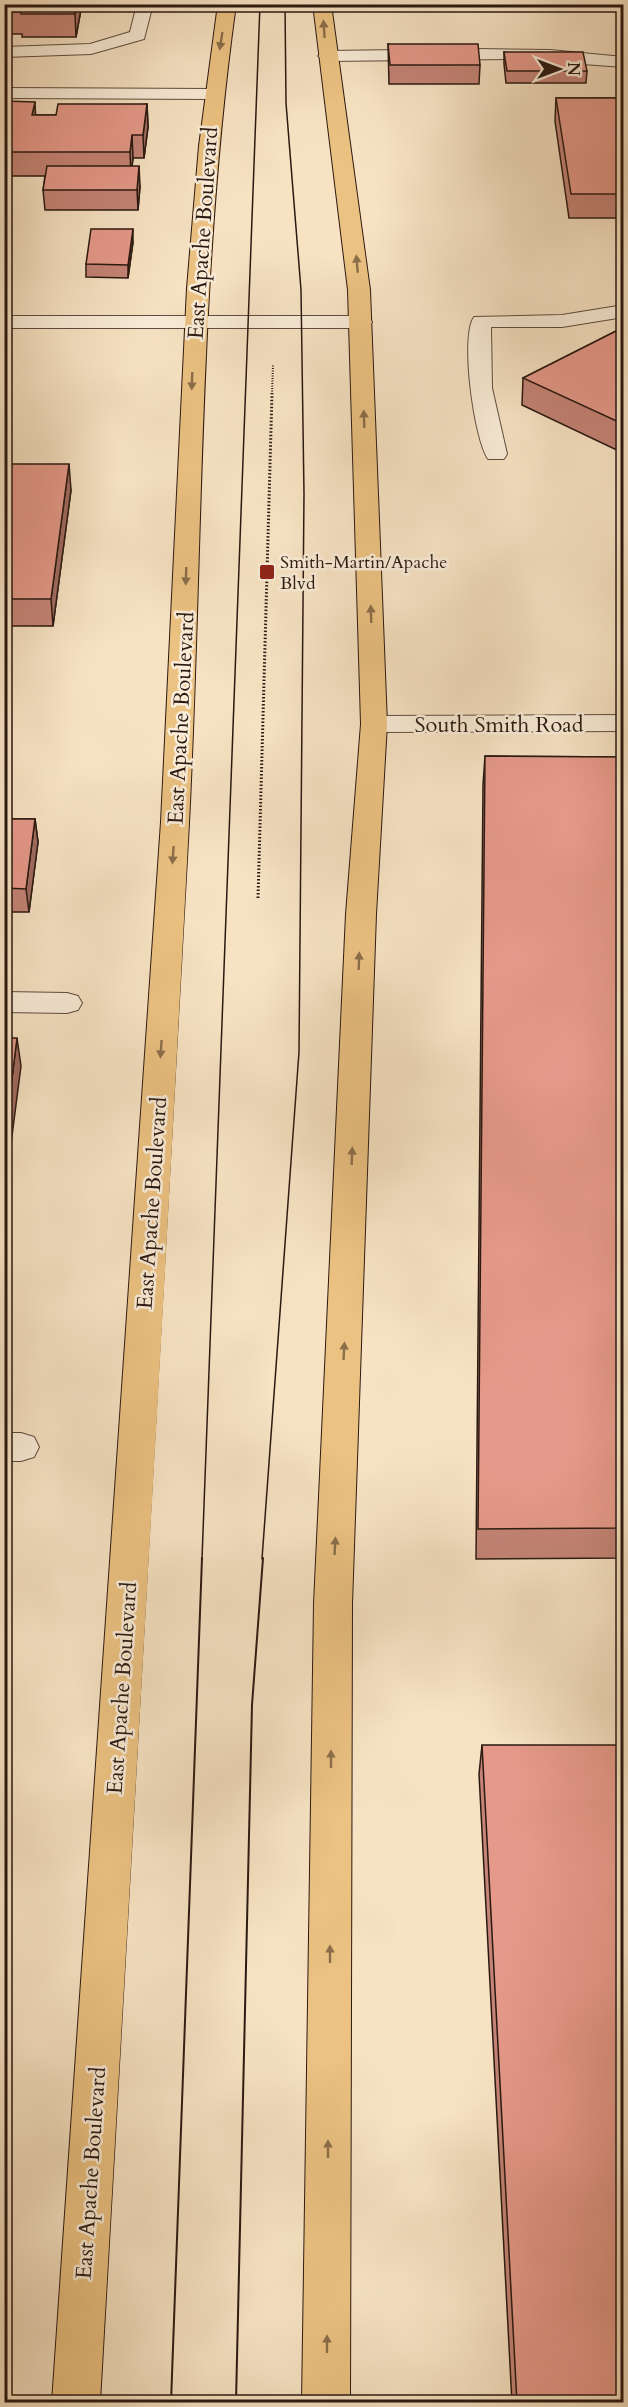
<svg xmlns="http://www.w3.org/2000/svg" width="628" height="2407" font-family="Cardo,serif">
  <rect width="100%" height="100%" fill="#f7e3c4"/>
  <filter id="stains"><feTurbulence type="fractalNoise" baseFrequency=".00333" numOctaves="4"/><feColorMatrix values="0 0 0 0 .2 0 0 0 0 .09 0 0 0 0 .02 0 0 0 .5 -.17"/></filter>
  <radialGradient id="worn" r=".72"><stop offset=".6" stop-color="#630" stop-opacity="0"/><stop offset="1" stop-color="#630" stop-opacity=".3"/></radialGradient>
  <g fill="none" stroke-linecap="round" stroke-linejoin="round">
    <defs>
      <path id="service" d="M137,4h16l-9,35 -53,15 -87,3v-10l86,-3 40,-12z
        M476,49l74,1 74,7v10l-111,-8 -186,2 -9,-5 9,-5z
        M4,88l209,1 9,5 -9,5 -209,-1z
        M624,305v12l-62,10h-71l1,61 15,66 -3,5h-16c-14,-20 -28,-123 -14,-142l88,-2z"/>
      <path id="pedestrian" d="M4,992l63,1 11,3 4,7 -4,7 -11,3 -63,-1z
        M4,1433h17l13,4 5,10 -5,10 -13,4h-17z"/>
      <path id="minor" d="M4,316h357l8,1 3,5 -3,5 -8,1h-357z"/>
      <path id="tertiary" d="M624,715v16l-250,1 -9,-2 -4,-6 4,-6 9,-2z"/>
      <path id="primary" d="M218,4h18c-38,272 -33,546 -47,819 -27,527 -59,1053 -89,1579h-48l109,-1580 26,-534 12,-142z
        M313,4h18l39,286 17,434 -11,190 -24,690 -2,798h-48l12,-798 32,-690 15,-190 -13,-434z"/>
    </defs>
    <use href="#service" stroke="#5d4c3e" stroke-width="2"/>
    <use href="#pedestrian" stroke="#5d4c3e" stroke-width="2"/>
    <use href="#minor" stroke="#5d4c3e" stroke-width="2"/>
    <use href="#tertiary" stroke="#5d4c3e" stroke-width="2"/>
    <use href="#primary" stroke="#2a1911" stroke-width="2"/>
    <path stroke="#2a1911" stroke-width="2" stroke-dasharray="1 1.5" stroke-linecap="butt" d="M272,394l1,-29"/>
    <path stroke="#2a1911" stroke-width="3" stroke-dasharray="1.5 2" stroke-linecap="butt" d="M258,898l14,-505"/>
    <use href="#service" fill="#faedd9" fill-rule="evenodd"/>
    <use href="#pedestrian" fill="#faedd9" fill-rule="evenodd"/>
    <use href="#minor" fill="#faedd9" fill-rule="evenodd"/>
    <use href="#tertiary" fill="#faedd9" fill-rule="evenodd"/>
    <use href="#primary" fill="#ecc282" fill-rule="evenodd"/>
    <path stroke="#2a1911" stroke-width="1.5" d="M202,1559l58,-1555
      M262,1559l37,-507 5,-558 -3,-204 -15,-187 -1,-99"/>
    <path stroke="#2a1911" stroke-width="2" d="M171,2402l31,-844
      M236,2402l16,-697 11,-147"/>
  </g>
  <path fill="#c58477" stroke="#2a1911" stroke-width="1.5" d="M4,4h78l-6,33h-54v-3h-18z
    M388,44l92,21 -1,19h-90z
    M504,52l83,19 -1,12h-80l-2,-19z
    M556,98h68v120h-55l-14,-97z
    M4,101l32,14h20l91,-11 1,23 -4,31h-11l-1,8 8,20 -2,24h-93l-2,-20 2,-14h-41z
    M133,242l-5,36 -42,-1v-13z
    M624,327v155l-5,-31 -97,-46 1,-27z
    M4,464l67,26 -18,136h-49z
    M485,756l139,1v801l-148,1 7,-774z
    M4,819h31l3,23 -9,70h-25z
    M482,1745l142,658h-112l-33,-629z"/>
  <path fill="#a06b61" stroke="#2a1911" stroke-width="1.5" d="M76,4h6l-6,33 -1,-23z
    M35,102l1,23 -4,-10z
    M147,104l1,23 -4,31 -1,-23z
    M132,135l1,23 -2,18 -1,-24z
    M139,166l1,20 -2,24 -1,-20z
    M133,229v13l-5,36v-13z
    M69,464l2,26 -18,136 -2,-27z
    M35,819l3,23 -9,70 -3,-23z
    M17,1038l4,28 -17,132v-55z"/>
  <path fill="#e5998a" stroke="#2a1911" stroke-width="1.5" d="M4,4h72l-1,10h-54v-2h-17z
    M388,44h90l2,21h-90z
    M504,52h79l4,19h-80z
    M556,98h68v96h-53z
    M4,101l31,1 -3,13h24l2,-11h89l-4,31h-11l-2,17h-126z
    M47,166h92l-2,24h-94z
    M91,229h42l-5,36 -42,-1z
    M624,327v112l-3,-16 -98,-45z
    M4,464h65l-18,135h-47z
    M485,756l139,1v771l-146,1z
    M4,819h31l-9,70 -22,-1z
    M4,1038h13l-13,105z
    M482,1745h142v658h-107z"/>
  <defs><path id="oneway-solid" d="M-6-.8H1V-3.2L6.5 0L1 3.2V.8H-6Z" transform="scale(1.5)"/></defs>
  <g fill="#8b6e4a">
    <use href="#oneway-solid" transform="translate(324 29) rotate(-94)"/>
    <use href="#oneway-solid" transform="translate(221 41) rotate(99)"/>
    <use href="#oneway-solid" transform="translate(357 264) rotate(-95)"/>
    <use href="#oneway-solid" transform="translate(192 381) rotate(92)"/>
    <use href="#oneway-solid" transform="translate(364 419) rotate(-92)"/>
    <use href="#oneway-solid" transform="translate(186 576) rotate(92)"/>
    <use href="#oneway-solid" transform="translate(371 614) rotate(-92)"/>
    <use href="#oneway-solid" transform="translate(173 855) rotate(94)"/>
    <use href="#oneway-solid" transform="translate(359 961) rotate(-88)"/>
    <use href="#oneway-solid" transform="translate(161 1049) rotate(94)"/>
    <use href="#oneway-solid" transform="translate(352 1156) rotate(-88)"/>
    <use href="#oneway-solid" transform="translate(344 1351) rotate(-87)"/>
    <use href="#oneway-solid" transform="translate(335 1546) rotate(-87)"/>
    <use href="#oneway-solid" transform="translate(331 1759) rotate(-90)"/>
    <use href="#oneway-solid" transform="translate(330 1954) rotate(-90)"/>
    <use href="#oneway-solid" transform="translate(328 2149) rotate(-90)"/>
    <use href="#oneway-solid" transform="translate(327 2344) rotate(-90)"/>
  </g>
  <rect fill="#8f2418" stroke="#faedd9" stroke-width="2" x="259" y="564" width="16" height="16" rx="3"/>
  <g text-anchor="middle" stroke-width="5" stroke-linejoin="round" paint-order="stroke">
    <g font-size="18" fill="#2a1911" stroke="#faedd9" text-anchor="start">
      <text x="280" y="568">Smith-Martin/Apache<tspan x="280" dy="21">Blvd</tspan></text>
    </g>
    <g font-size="22" fill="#2a1911" stroke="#faedd9">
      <text transform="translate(202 233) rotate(-86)" y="8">East Apache Boulevard</text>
      <text transform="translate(180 718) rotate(-87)" y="8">East Apache Boulevard</text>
      <text x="499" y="732">South Smith Road</text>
      <text transform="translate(151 1203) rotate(-86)" y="8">East Apache Boulevard</text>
      <text transform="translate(121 1688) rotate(-86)" y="8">East Apache Boulevard</text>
      <text transform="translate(90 2173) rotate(-86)" y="8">East Apache Boulevard</text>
    </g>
  </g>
  <rect width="628" height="2407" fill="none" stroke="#f7e3c4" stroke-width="24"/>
  <rect x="6" y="6" width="616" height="2395" fill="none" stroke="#2a1911" stroke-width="3"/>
  <rect x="12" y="12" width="604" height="2383" fill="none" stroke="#2a1911" stroke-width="1.5"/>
  <g transform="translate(559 69) rotate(90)" stroke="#faedd9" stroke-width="4.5" paint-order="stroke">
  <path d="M0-4.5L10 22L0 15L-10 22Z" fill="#2a1911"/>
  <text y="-9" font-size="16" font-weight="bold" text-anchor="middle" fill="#2a1911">N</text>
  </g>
  <rect width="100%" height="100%" filter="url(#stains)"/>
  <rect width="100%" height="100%" fill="url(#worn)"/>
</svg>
